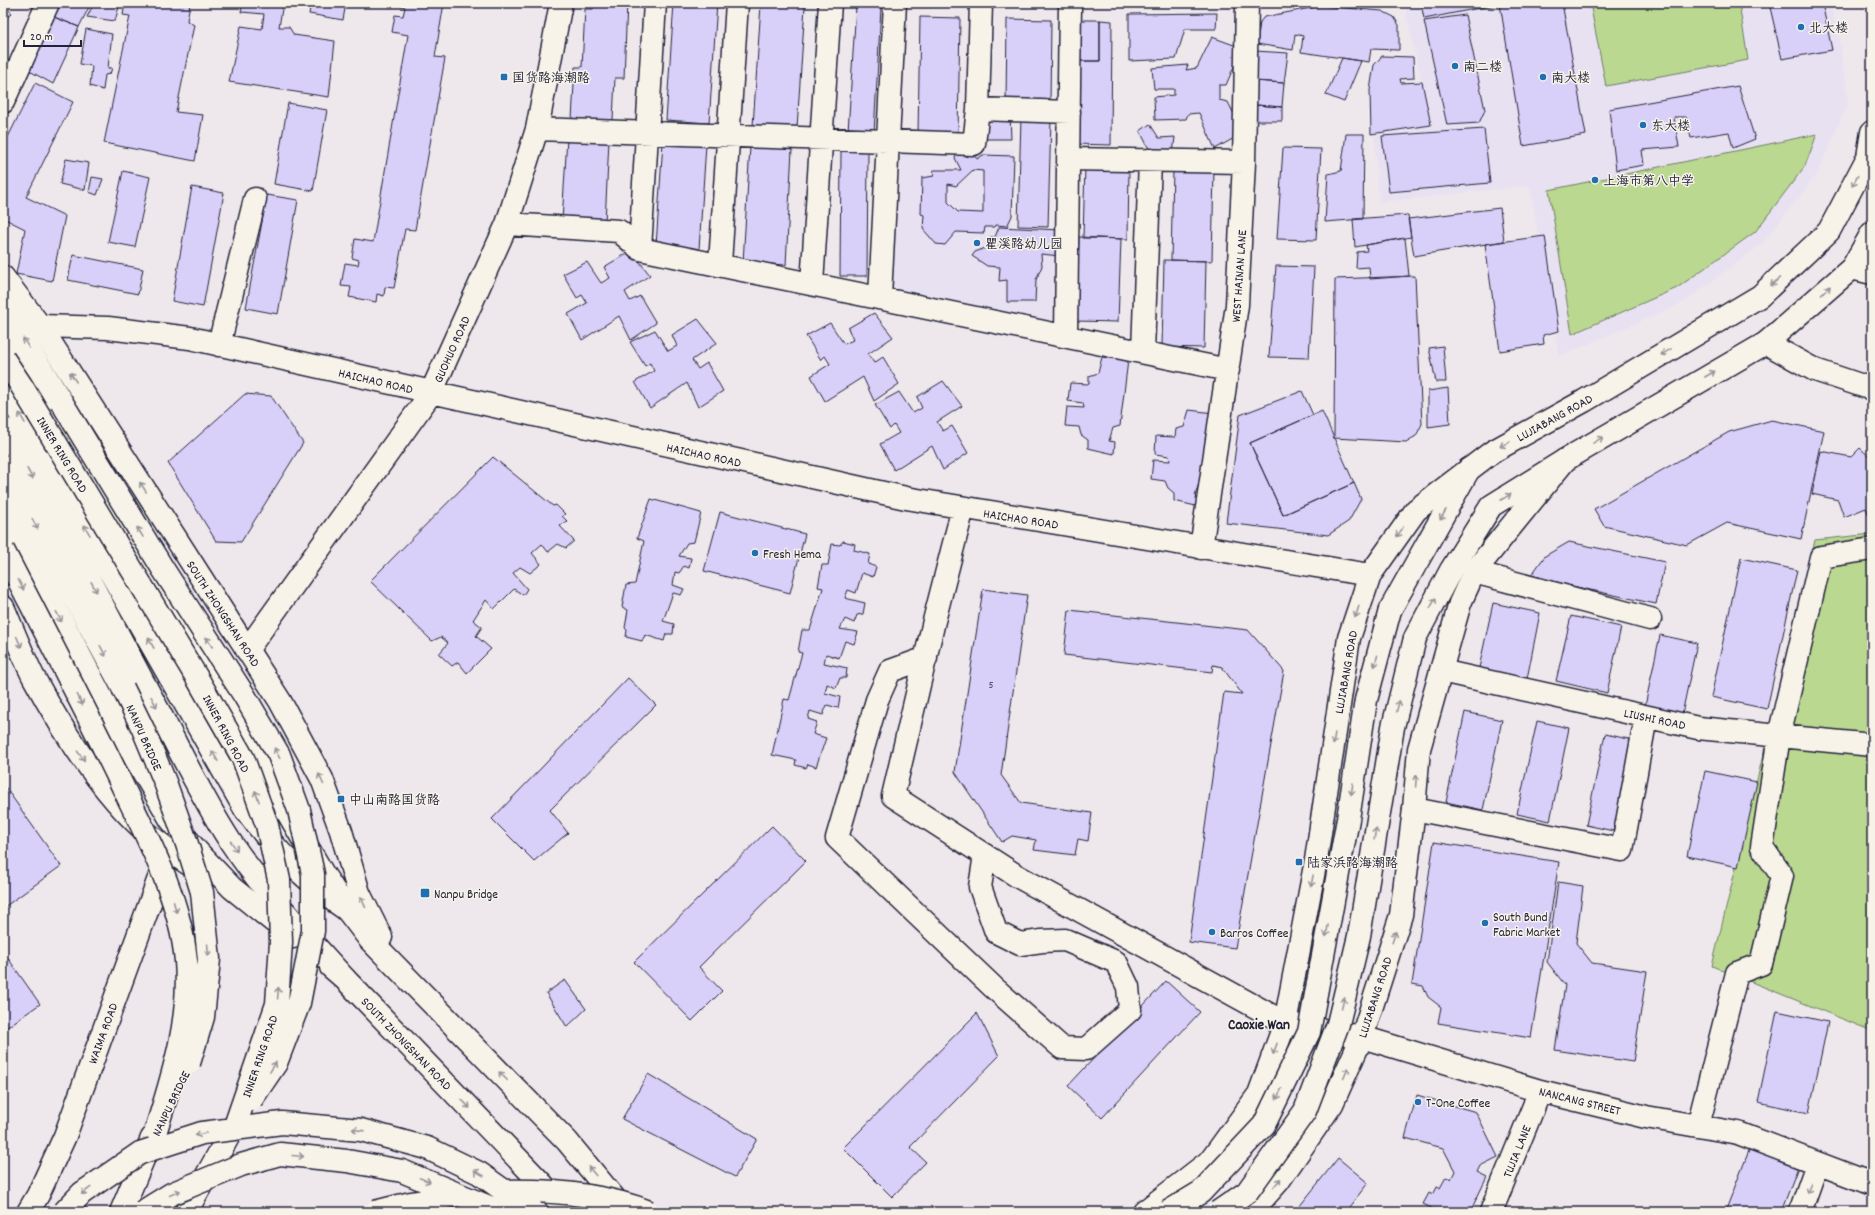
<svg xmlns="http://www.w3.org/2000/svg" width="1875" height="1215" font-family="Dekko,'LXGW WenKai TC',sans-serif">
  <rect width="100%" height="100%" fill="#eee8ed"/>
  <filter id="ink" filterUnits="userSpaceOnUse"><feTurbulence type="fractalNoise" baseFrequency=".025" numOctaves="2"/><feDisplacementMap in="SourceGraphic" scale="8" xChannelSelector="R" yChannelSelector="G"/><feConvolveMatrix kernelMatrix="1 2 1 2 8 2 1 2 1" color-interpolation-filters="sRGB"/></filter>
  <g filter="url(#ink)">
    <path fill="#e8e1f1" d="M1404,3h426l9,31 9,69 -31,71 -55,70 -78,58 -125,55 -29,-171 -151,16 -5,-68 57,-9z
      M1014,149l-2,78 49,3 -1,94 -170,-35 9,-137z"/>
    <path fill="#bad890" stroke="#6e7d66" d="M1590,3h149l9,57 -142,26z
      M1817,134l-12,32 -50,66 -78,56 -105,46 -23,-144z
      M1872,534v497l-160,-65 103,-426z"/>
    <path fill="#d9d0f9" stroke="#22223b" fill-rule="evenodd" d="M3,3l9,10 -9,8z
      M54,3h37l-12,24 -30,-12z
      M94,3h26l-5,18 -28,-4z
      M125,3h65l-3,18 7,4 -18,87 27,3 -8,46 -91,-18 26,-127 -7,-1z
      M243,3h40l-4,24h10l5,8 41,6 -6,56 -100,-15 12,-56 21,3 2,-15 -23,-2z
      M311,3h35l-3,17 -34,-6z
      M390,3h54l-9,54 10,1 -30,172 -10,-1 -11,59 -9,-1 -1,9 -7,-2 -1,8 -27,-5 2,-10 -10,-1 4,-23 13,2 1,-5 -7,-2 3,-19 18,3 35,-207 -16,-3 3,-17 8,1 2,-9z
      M593,3h34l-3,75h-9l-2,42 -41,-1 3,-52h7l3,-58h8z
      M674,3h43l-8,120 -43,-3z
      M1421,3h141l24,132 -63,11 -23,-142 -76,15z
      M1769,3h53l10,47 -50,9z
      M761,4l44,2 -8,122 -44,-2z
      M856,6l25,1 -7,126 -26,-2z
      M1321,6l61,5 12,6 5,8v25l-28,-1 -2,13 -68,-10 2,-16 -8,-2 -2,16 -36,-6 3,-22 4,-5z
      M1217,13l-1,16h-31l-9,30 -47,2v-47z
      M49,15l30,12 -26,57 -27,-15z
      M1465,15l20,95 -6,13 -32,2 -23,-104z
      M920,17l40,1 -2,117 -40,-1z
      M1007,19l44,1 -1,84h-44z
      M1076,20h24v41h-25z
      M1100,20l12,1 -1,124 -37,-1 1,-83h25z
      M86,29l26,5 -4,34h4l-2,6 -5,1 -2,15 -13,-4 2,-20 -12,-2z
      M1212,37l30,11 -16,37h-7v15l9,2 15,31 -28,16 -16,-36 -11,1 -2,5 -31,1 -1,-23 20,-2v-6h-20l-2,-21 36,-3 -2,5 11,-2z
      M1255,51l33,2 -4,30 -31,-2z
      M1382,56l31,1 1,21 -14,1 1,4 21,-1 9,43 -60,9 -1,-44 4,-25z
      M1342,58l19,3 -17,41 -18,-7z
      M1256,81l28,2 -2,24 -26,-2z
      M35,83l38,19 -47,95 39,19 -13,65 -36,-7 9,-45 -22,-11v-71z
      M1738,86l17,53 -22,9 -4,-16 -38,6 -5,-21h-12l5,30 -37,3 2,15 -28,5 -7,-61z
      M288,103l39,7 -14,81 -39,-7z
      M1256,105l26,2v14h-31z
      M1010,114l1,25h-26v-23z
      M1021,117l30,1 -3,109 -30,-1z
      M1150,124l9,14 16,-1 -2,17 -22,-1 -11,-22z
      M1484,129l6,54 -101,9 -7,-56z
      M1346,134h18l-1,85 -38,3 3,-48 13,-3z
      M567,138l42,2 -4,83 -43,-2z
      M663,142l43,3 -7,104 -43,-3z
      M750,147l42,2 -6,116 -43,-3z
      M1283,148l38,1 -5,91 -39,-1z
      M841,151h27l-1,125h-27z
      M957,153h7l3,4 5,-4 5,6 6,-4 31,1 -2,60 -5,10 -11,-1 -1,2h-10l-1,6 -28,-1 -11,13 -9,-1 -13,-15 1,-14 -3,-1 1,-36 12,-2 -1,-6h28l-6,-12zM973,170l10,1v42l-25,-1 -10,-10v-18l8,2z
      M66,159l23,4 -4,27 -25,-6z
      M1085,165l44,1 -1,73 -45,-1z
      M1173,169l41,1 -2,91 -41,-1z
      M123,171l27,6 -15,70 -27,-5z
      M92,177l11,2 -6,16 -8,-3z
      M192,187l32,6 -21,114 -31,-6z
      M267,195l31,5 -20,114 -32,-6z
      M1500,208l4,33 -90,15 -6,-37z
      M1408,215l3,22 -56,10 -2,-28z
      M999,227l62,3 -1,26 -19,-2 1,12 -6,14 -1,22h-28v-22l-8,1 1,-14 -13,-1 -15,-10 3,-4 13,-5 2,-10h5z
      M1545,236l14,95 -16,4 1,9 -44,7 -15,-107z
      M1079,237l42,2 -3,83 -42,-1z
      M1405,238l4,38 -39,3 -1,-12 -13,1 1,-16 10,-1 -1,-6z
      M631,251l19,24 -25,17 5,9 10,-5 16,27 -25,17 -12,-24 -37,24 -14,-26 19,-11 -5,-8 -5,3 -14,-24 24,-12 14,21 9,-5 -6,-11z
      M73,255l70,14 -5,25 -70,-14z
      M1164,260l42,1 -2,87 -42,-1z
      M1276,266l38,1 -5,91 -40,-1z
      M1415,276l7,148 -6,12 -10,6 -72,-4 1,-159z
      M874,313l19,24 -25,17 6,9 9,-6 16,27 -25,17 -11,-24 -38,24 -14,-25 19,-12 -5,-8 -4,4 -15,-24 24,-13 14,21 9,-4 -5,-12z
      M698,319l19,24 -25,17 6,9 9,-6 16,28 -25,16 -11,-24 -37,25 -15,-26 19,-11 -4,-8 -5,3 -15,-24 25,-12 13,21 9,-5 -5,-11z
      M1443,346l3,36h-10l-7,-34z
      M1102,357l26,3 -8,66 -7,2 -4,13 6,1 -1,12 -26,-6v-8l-7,-5 -2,-8 -14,-1 2,-19 17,1 -1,-5 -15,-2 2,-18 19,1v-8l9,-3z
      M943,381l19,25 -25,16 6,9 9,-5 16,27 -25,17 -11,-24 -38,24 -14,-26 19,-11 -5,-8 -4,4 -15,-24 24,-13 14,21 9,-5 -5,-11z
      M1448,388l2,36 -22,3v-36z
      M1302,391l11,24 -63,28 33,72 71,-32 7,16 -12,22 -21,14 -102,-12 14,-108z
      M245,394l26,2 32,47 -62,99 -25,-1 -48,-78z
      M1189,410l25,3 -8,66 -6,2 -5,14 7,1 -2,11 -26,-6v-8l-6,-5 -3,-7 -14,-2 2,-19 17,1 -1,-5 -14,-2 1,-18 19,1 1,-8 8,-2z
      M1322,411l32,72 -71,32 -33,-72z
      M1772,420l52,11 -23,108 -74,-16 -40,22 -83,-19 -10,-17 135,-77z
      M1860,448l12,11v61l-1,1 -5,-13 -22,9 -6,-17 -26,-6 9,-43 30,6z
      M493,457l60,49 3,-1 9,9 -3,2 5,5 -7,5 14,15 -8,7 -8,-4 -10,8 -6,-8 -10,9 9,11 -11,9 -10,-6 -7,6 14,16 -4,6 -9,-6 -20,20 -8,-9 -13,20 9,7 -6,9 15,13 -24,24 -9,-11 -6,4 -13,-12 9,-11 -7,-6 -9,4 -62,-60z
      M651,499l50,14 -7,29 -7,1 -8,13 12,2 -2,10 -5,-2 -5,7 -4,-1 -2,13 11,4 -3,6 -8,-2 -10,28 11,3 -1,10h-7l-2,7 -19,-6 -3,6 -16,-4 1,-7 -2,-2 3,-18 -6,-3 4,-22 9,-1 9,-43 -7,-3z
      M720,512l85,22 -15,59 -86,-22z
      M843,541l12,3 -1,6 16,4 -2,10 8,3 -3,10 -11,-4 -6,20 -8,-3 -3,8 20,5 -2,11 -6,1 -3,8 -9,-4 -5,10 18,3 -4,12 -9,-3 -6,17 -13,-4 -2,9 23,5 -1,10h-6l-4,10 -9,-4 -2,9 15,4 -2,11 -11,-3 -4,10 -13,-4 -2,8 9,3 -4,12 13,4 -10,29 -8,-3 -2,4 -11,-3 1,-5 -24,-5 12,-56 5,1 13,-47 -4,-1 4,-22h8l13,-42 -5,-1 4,-22h6l4,-21 8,1z
      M1569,542l96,20 -9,42 -126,-27 15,-21z
      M1741,558l56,12 -30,139 -56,-12z
      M983,589l44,6 -26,180 20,28 71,10 -4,28 -10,-2 -3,16 -41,-5 2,-10 -24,-4 -10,6 -47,-70z
      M1493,603l47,10 -13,66 -48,-11z
      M1069,610l179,20 36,41 -49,277 -46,-6 35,-250 18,2 -20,-27 -9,-2 -1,7 -148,-17z
      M1571,616l50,11 -14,66 -51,-12z
      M1660,635l37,8 -15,71 -37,-8z
      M628,678l28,27 -106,105 18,23 -34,28 -42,-42z
      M1465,712l37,8 -19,90 -37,-8z
      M1537,721l32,7 -19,93 -33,-7z
      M1605,734l33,7 -20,91 -32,-7z
      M1705,771l52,11 -19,85 -51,-11z
      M3,784l58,82 -58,42z
      M772,826l34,35 -107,106 23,24 -30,30 -58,-59z
      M1434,842l125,20 -28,176 -93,-15 3,-16 -13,-10 -5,-11 -11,-2z
      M1558,882l25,4 -7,57 16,20 55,8 -14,91 -78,-12 10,-65 -18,-23z
      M3,951l37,53 -37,26z
      M565,980l21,29 -19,18 -21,-34z
      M1166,981l34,31 -98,106 -34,-32z
      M1777,1011l51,11 -19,91 -51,-11z
      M977,1013l22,43 -89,91 16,15 -34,35 -49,-49z
      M648,1074l109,65 -22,38 -113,-58z
      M1417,1095l59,17 22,45 -18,9 -3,6 10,5 -17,35h-30l-17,-8 6,-11 4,2 4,-8 3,1 6,-11 5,2 4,-8 -12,-23 -38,-10z
      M1750,1148l48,19 -17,45h-56z
      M1338,1158l30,25 -23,29h-50z"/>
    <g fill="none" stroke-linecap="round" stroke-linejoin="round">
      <defs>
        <path id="minor" d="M3,102l45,-99
          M978,109l91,3
          M537,129l437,15 4,-35 3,-106
          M1069,159l175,3
          M507,224l112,7 21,18 588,121
          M640,249l15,-246
          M720,264l17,-261
          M1852,268l20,5
          M812,284l18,-281
          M880,297l15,-294
          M40,326l68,2 82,10 716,160 464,77
          M1066,336l4,-333
          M1766,343l49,27 57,19
          M219,345l36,-146
          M1143,352l7,-192
          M963,508l-29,113 -41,175 124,80 268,147 77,14 178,54 106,26 92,16 134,51
          M1201,548l36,-243 7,-143 3,-159
          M1474,572l176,47
          M247,650l184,-257 76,-169 30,-95 24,-126
          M926,658l-36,13 -13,29 -40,138 156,149 69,61 24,1 44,-39 -2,-23 -12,-25 -51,-22 -23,1 -22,3 -24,-12 -16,-45 5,-32
          M1441,671l257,57 174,17
          M1414,809l208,41 24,-133
          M1698,1126l39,-153 24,-9 21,-88 -20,-29 17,-111 42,-179 51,-8
          M28,1212l10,-17 27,-59 101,-277
          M1491,1212l49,-121
          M1800,1212l17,-48"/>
        <path id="major" d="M3,277l37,49 240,375 42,78 19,52 18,62 22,44
          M3,334l180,297 139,241 25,38 23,30 197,201 58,70
          M3,507l114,220 54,93 26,31 35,37 61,49
          M3,607c10,23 19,47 30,69 31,58 71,121 121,163 16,13 33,24 50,35
          M331,967l14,12 224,233
          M1144,1212l67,-52 48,-66 26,-71 31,-163 33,-222 21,-63 46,-65 76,-58 92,-51 176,-105 69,-65 39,-74 4,-25
          M1251,1212l27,-30 54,-78 30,-67 39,-122 13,-106 5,-60 41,-146 14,-31 91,-112 201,-117 86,-75 20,-35"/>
        <path id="highway" d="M3,306l58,95
          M3,384l242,425c29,40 61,73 102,101
          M3,428c59,95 108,195 161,293 21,40 41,82 66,120 33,50 75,93 115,138
          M3,466l120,222
          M1390,610l79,-141
          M1415,638l36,-68 40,-64 74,-46
          M121,1212l31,-74
          M186,1212l50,-89"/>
      </defs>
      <use href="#minor" stroke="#22223b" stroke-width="25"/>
      <use href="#major" stroke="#22223b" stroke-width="25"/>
      <use href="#highway" stroke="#22223b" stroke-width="25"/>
      <use href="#minor" stroke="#f7f3e8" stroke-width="22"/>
      <use href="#major" stroke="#f7f3e8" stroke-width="22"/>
      <use href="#highway" stroke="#f7f3e8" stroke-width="22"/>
      <defs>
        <path id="highway-bridge" d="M3,358l18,27 175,291 47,82 24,67 12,55 2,62 -4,62 -41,119
          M61,401l102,168 81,126 35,60 20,55 14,64v57l-14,72 -23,60 -25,37
          M3,550c40,78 81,156 119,235 27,56 58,113 64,176 5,59 -13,114 -30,169
          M123,688l20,41 22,53 22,62 15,48 7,67 -6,58 -14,46
          M503,1191c48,-1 100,3 146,21
          M64,1212l18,-19 58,-40 62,-20 80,-10 79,7 66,18 52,25 55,39
          M142,1212l29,-18 70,-29 39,-11 67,7 55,10 99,41
          M375,1212l36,-9 49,-8
          M1168,1212l33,-20 63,-67 45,-93 39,-213 18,-119 24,-90
          M1218,1212l29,-20 58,-81 33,-87 21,-88 34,-209 22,-89"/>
      </defs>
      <use href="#highway-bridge" stroke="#22223b" stroke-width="25" stroke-linecap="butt"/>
      <use href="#highway-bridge" stroke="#f7f3e8" stroke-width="22"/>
    </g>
    <defs><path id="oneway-shaft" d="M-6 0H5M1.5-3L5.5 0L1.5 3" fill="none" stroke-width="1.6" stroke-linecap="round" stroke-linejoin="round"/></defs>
    <g stroke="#97959a">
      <use href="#oneway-shaft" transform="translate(1855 181) rotate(118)"/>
      <use href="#oneway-shaft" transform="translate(1775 282) rotate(137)"/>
      <use href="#oneway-shaft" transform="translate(1826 290) rotate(-41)"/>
      <use href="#oneway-shaft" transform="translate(26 343) rotate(-122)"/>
      <use href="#oneway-shaft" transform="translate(1666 352) rotate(149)"/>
      <use href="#oneway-shaft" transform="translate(1710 374) rotate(-30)"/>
      <use href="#oneway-shaft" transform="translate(73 377) rotate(-123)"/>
      <use href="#oneway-shaft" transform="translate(22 418) rotate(-120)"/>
      <use href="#oneway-shaft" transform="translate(1598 440) rotate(-31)"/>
      <use href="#oneway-shaft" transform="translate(1505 444) rotate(151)"/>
      <use href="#oneway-shaft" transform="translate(30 474) rotate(61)"/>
      <use href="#oneway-shaft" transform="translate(143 487) rotate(-123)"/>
      <use href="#oneway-shaft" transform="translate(1506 497) rotate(-32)"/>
      <use href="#oneway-shaft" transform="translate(1443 515) rotate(119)"/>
      <use href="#oneway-shaft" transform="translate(35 524) rotate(62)"/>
      <use href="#oneway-shaft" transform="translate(87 530) rotate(-120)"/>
      <use href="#oneway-shaft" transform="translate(140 532) rotate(-121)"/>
      <use href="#oneway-shaft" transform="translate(1400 532) rotate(125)"/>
      <use href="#oneway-shaft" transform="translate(21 585) rotate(63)"/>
      <use href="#oneway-shaft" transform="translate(94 587) rotate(61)"/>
      <use href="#oneway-shaft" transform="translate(1433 603) rotate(-62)"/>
      <use href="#oneway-shaft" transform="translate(1357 612) rotate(108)"/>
      <use href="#oneway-shaft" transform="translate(59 617) rotate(63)"/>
      <use href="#oneway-shaft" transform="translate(19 642) rotate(67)"/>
      <use href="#oneway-shaft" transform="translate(209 642) rotate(-123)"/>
      <use href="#oneway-shaft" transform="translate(151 643) rotate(-119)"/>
      <use href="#oneway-shaft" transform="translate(103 651) rotate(62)"/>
      <use href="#oneway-shaft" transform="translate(1376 661) rotate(105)"/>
      <use href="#oneway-shaft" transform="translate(80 700) rotate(63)"/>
      <use href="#oneway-shaft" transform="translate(154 702) rotate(62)"/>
      <use href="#oneway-shaft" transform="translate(1398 706) rotate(-76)"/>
      <use href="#oneway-shaft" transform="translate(1334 739) rotate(98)"/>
      <use href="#oneway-shaft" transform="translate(277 753) rotate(-117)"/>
      <use href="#oneway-shaft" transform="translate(81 756) rotate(53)"/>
      <use href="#oneway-shaft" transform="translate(215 756) rotate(-119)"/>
      <use href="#oneway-shaft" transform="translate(321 779) rotate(-114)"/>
      <use href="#oneway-shaft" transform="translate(1416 781) rotate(-86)"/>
      <use href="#oneway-shaft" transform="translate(1352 789) rotate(99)"/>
      <use href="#oneway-shaft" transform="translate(257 796) rotate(-110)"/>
      <use href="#oneway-shaft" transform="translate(1375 834) rotate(-81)"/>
      <use href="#oneway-shaft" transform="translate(234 846) rotate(55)"/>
      <use href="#oneway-shaft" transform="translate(1312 881) rotate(101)"/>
      <use href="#oneway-shaft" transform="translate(363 902) rotate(-115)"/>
      <use href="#oneway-shaft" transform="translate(175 907) rotate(74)"/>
      <use href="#oneway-shaft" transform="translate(1327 931) rotate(100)"/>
      <use href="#oneway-shaft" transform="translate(1394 937) rotate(-72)"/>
      <use href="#oneway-shaft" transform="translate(208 950) rotate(86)"/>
      <use href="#oneway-shaft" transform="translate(278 993) rotate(-86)"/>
      <use href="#oneway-shaft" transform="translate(1343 1003) rotate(-76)"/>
      <use href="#oneway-shaft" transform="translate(1275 1049) rotate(110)"/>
      <use href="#oneway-shaft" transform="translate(273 1067) rotate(-58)"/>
      <use href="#oneway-shaft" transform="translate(1346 1073) rotate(-66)"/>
      <use href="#oneway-shaft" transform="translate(503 1076) rotate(-134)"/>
      <use href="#oneway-shaft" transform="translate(1279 1094) rotate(116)"/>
      <use href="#oneway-shaft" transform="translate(466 1104) rotate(46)"/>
      <use href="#oneway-shaft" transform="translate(358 1130) rotate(-172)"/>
      <use href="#oneway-shaft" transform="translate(201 1134) rotate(166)"/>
      <use href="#oneway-shaft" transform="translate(298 1156) rotate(5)"/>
      <use href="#oneway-shaft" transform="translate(592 1171) rotate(-130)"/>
      <use href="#oneway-shaft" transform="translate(479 1173) rotate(-150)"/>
      <use href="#oneway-shaft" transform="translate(425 1180) rotate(22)"/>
      <use href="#oneway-shaft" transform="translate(1277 1183) rotate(-51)"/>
      <use href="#oneway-shaft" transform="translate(1809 1188) rotate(109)"/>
      <use href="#oneway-shaft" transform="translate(86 1191) rotate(143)"/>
      <use href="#oneway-shaft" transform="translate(175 1193) rotate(-24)"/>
    </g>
  </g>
  <g fill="#1f6fb2" stroke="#f7f3e8" stroke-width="1.5">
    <circle cx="1801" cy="27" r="4"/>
    <circle cx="1455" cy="66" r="4"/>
    <rect x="500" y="73" width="8" height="8" rx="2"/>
    <circle cx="1543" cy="77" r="4"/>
    <circle cx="1643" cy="125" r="4"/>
    <circle cx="1595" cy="180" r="4"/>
    <circle cx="977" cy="243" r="4"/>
    <circle cx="755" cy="553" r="4"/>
    <rect x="337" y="795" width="8" height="8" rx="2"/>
    <rect x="1295" y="858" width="8" height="8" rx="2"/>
    <rect x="420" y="888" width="10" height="10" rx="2"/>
    <circle cx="1485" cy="923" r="4"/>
    <circle cx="1212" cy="932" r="4"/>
    <circle cx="1418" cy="1102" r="4"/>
  </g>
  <g text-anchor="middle" stroke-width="3" stroke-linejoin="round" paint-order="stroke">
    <g font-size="11" fill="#504e6a">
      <text x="991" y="688">5</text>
    </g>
    <g font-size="13" fill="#22223b" stroke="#f7f3e8" text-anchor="start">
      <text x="1809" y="32">北大楼</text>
      <text x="1463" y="71">南二楼</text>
      <text x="512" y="82">国货路海潮路</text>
      <text x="1551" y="82">南大楼</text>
      <text x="1651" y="130">东大楼</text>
      <text x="1603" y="185">上海市第八中学</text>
      <text x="985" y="248">瞿溪路幼儿园</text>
      <text x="763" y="558">Fresh Hema</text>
      <text x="349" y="804">中山南路国货路</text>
      <text x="1307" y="867">陆家浜路海潮路</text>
      <text x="434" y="898">Nanpu Bridge</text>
      <text x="1493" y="921">South Bund<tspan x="1493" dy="15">Fabric Market</tspan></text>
      <text x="1220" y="937">Barros Coffee</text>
      <text x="1426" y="1107">T-One Coffee</text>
    </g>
    <g font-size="13" fill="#22223b" stroke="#f7f3e8">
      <text transform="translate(1238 276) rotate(-86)" y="5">WEST HAINAN LANE</text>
      <text transform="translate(451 349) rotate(-66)" y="5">GUOHUO ROAD</text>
      <text transform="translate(376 380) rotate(13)" y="5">HAICHAO ROAD</text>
      <text transform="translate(1554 417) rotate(-29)" y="5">LUJIABANG ROAD</text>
      <text transform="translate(63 454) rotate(59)" y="5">INNER RING ROAD</text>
      <text transform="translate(704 454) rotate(12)" y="5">HAICHAO ROAD</text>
      <text transform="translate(1021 518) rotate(9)" y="5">HAICHAO ROAD</text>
      <text transform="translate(224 613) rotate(57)" y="5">SOUTH ZHONGSHAN ROAD</text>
      <text transform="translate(1345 672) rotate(-80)" y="5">LUJIABANG ROAD</text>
      <text transform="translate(1655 718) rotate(12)" y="5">LIUSHI ROAD</text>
      <text transform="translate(227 733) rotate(62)" y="5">INNER RING ROAD</text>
      <text transform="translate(145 737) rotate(66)" y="5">NANPU BRIDGE</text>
      <text transform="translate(1374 997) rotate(-72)" y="5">LUJIABANG ROAD</text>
      <text transform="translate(102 1033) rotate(-70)" y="5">WAIMA ROAD</text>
      <text transform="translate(407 1043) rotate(46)" y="5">SOUTH ZHONGSHAN ROAD</text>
      <text transform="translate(259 1056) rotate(-71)" y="5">INNER RING ROAD</text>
      <text transform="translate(1580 1100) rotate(14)" y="5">NANCANG STREET</text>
      <text transform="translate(170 1103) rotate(-64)" y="5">NANPU BRIDGE</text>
      <text transform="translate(1516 1151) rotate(-68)" y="5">TUJIA LANE</text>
    </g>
    <g font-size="15" font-weight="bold" fill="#22223b" stroke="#f7f3e8">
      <text x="1259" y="1029">Caoxie Wan</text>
    </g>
  </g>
  <rect width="1875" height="1215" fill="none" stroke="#f7f3e8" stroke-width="16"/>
  <rect x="8" y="8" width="1859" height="1199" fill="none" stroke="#22223b" stroke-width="1.5" filter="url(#ink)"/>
  <path d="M24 40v6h57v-6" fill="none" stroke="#22223b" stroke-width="2"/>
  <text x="30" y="40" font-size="12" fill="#22223b" stroke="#f7f3e8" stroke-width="3" paint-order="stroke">20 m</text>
</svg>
